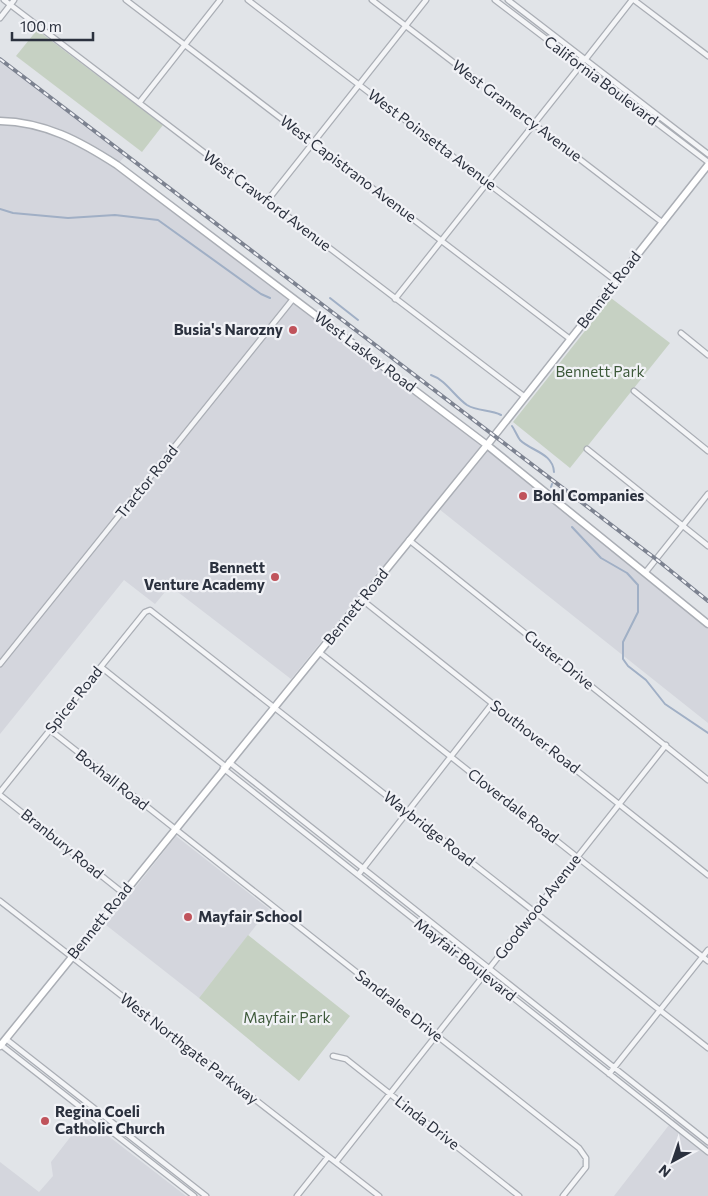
<svg xmlns="http://www.w3.org/2000/svg" width="708" height="1196" font-family="Commissioner,sans-serif">
  <rect width="100%" height="100%" fill="#e1e4e8"/>
  <path fill="#d4d6dd" d="M0,59l126,96 -9,10 370,280 221,179v99l-269,-214 -52,64 -7,-4 -89,110 -121,-93 -15,18 -31,-24 -124,154z
    M176,836l93,73 -70,89 -93,-73z
    M676,1116l30,23 2,-2v59h-94z
    M85,1118l101,78h-186v-34l39,30 14,-16 -2,-14z"/>
  <path fill="#c6d1c3" d="M37,30l126,95 -21,27 -126,-96z
    M611,298l59,45 -100,125 -57,-46z
    M248,935l102,81 -51,65 -100,-83z"/>
  <g fill="none" stroke-linecap="round" stroke-linejoin="round">
    <path stroke="#a0afc5" stroke-width="2" d="M0,209l13,4 55,5 47,-3 43,5 103,74 9,4
      M330,298l28,22
      M431,375c15,5 23,21 36,30 11,7 23,4 34,10
      M512,426c3,4 5,10 8,14 11,11 33,13 34,32
      M551,487l1,-3
      M572,527l29,31 26,15 11,12v27l-15,30v17l5,7 18,14 19,24 43,29"/>
    <defs>
      <path id="street" d="M4,0l521,397
        M126,0l444,339
        M248,0l368,281
        M372,0l291,223
        M495,0l213,162
        M508,0l200,154
        M634,0l74,56
        M0,18l14,-18
        M139,103l81,-103
        M267,201l159,-201
        M395,299l185,-233 1,-7 4,1 47,-60
        M681,333l27,22
        M634,391l74,60
        M587,449l121,97
        M409,540l299,240
        M645,573l63,-79
        M361,599l347,276
        M319,652l389,309
        M0,664l293,-365
        M101,667l124,99
        M50,730l529,418 7,10v9l-23,29
        M229,762l479,380
        M223,768l485,384
        M0,792l145,-180 5,-2 558,438
        M0,795l123,98
        M358,875l134,-171
        M0,901l379,295
        M6,1039l200,157
        M1,1045l193,151
        M333,1056l13,3 173,137
        M609,1074l99,-124
        M336,1162l330,-417
        M297,1196l31,-39"/>
      <path id="secondary" d="M0,121c45,1 80,20 117,44l370,280 221,179
        M0,1046l487,-601 221,-280"/>
    </defs>
    <use href="#street" stroke="#aaaeb5" stroke-width="7"/>
    <use href="#secondary" stroke="#aaaeb5" stroke-width="9"/>
    <use href="#street" stroke="#f4f5f7" stroke-width="4.5"/>
    <use href="#secondary" stroke="#fff" stroke-width="6"/>
    <defs>
      <path id="rail" d="M0,59l656,500 52,42"/>
    </defs>
    <use href="#rail" stroke="#7c8290" stroke-width="4"/>
    <use href="#rail" stroke="#f1f2f6" stroke-width="2" stroke-dasharray="5.5" stroke-linecap="butt"/>
  </g>
  <g fill="#c0535b" stroke="#f1f2f6" stroke-width="2">
    <circle cx="293" cy="330" r="5"/>
    <circle cx="523" cy="496" r="5"/>
    <circle cx="275" cy="577" r="5"/>
    <circle cx="188" cy="917" r="5"/>
    <circle cx="45" cy="1121" r="5"/>
  </g>
  <g text-anchor="middle" stroke-width="4.5" stroke-linejoin="round" paint-order="stroke">
    <g font-size="15" fill="#2b313e" stroke="#f1f2f6">
      <text transform="translate(601 81) rotate(37)" y="5">California Boulevard</text>
      <text transform="translate(517 111) rotate(37)" y="5">West Gramercy Avenue</text>
      <text transform="translate(432 140) rotate(37)" y="5">West Poinsetta Avenue</text>
      <text transform="translate(348 169) rotate(37)" y="5">West Capistrano Avenue</text>
      <text transform="translate(267 201) rotate(37)" y="5">West Crawford Avenue</text>
      <text transform="translate(609 290) rotate(-52)" y="5">Bennett Road</text>
      <text transform="translate(365 352) rotate(37)" y="5">West Laskey Road</text>
      <text transform="translate(147 482) rotate(-51)" y="5">Tractor Road</text>
      <text transform="translate(356 607) rotate(-51)" y="5">Bennett Road</text>
      <text transform="translate(559 660) rotate(39)" y="5">Custer Drive</text>
      <text transform="translate(74 700) rotate(-51)" y="5">Spicer Road</text>
      <text transform="translate(535 737) rotate(38)" y="5">Southover Road</text>
      <text transform="translate(112 780) rotate(38)" y="5">Boxhall Road</text>
      <text transform="translate(513 806) rotate(38)" y="5">Cloverdale Road</text>
      <text transform="translate(429 829) rotate(38)" y="5">Waybridge Road</text>
      <text transform="translate(62 844) rotate(39)" y="5">Branbury Road</text>
      <text transform="translate(538 907) rotate(-52)" y="5">Goodwood Avenue</text>
      <text transform="translate(100 921) rotate(-51)" y="5">Bennett Road</text>
      <text transform="translate(465 960) rotate(38)" y="5">Mayfair Boulevard</text>
      <text transform="translate(399 1006) rotate(38)" y="5">Sandralee Drive</text>
      <text transform="translate(189 1049) rotate(38)" y="5">West Northgate Parkway</text>
      <text transform="translate(427 1123) rotate(38)" y="5">Linda Drive</text>
    </g>
    <g font-size="15" font-weight="bold" fill="#2b313e" stroke="#f1f2f6" text-anchor="start">
      <text x="283" y="335" text-anchor="end">Busia's Narozny</text>
      <text x="533" y="501">Bohl Companies</text>
      <text x="265" y="573" text-anchor="end">Bennett<tspan x="265" dy="17">Venture Academy</tspan></text>
      <text x="198" y="922">Mayfair School</text>
      <text x="55" y="1117">Regina Coeli<tspan x="55" dy="17">Catholic Church</tspan></text>
    </g>
    <g font-size="15" fill="#3d593a" stroke="#f1f2f6">
      <text x="600" y="377">Bennett Park</text>
      <text x="287" y="1023">Mayfair Park</text>
    </g>
  </g>
  <g transform="translate(673 1161) rotate(220)" stroke="#f1f2f6" stroke-width="4" paint-order="stroke">
  <path d="M0-4L9 19L0 12L-9 19Z" fill="#2b313e"/>
  <text y="-8" font-size="14" font-weight="bold" text-anchor="middle" fill="#2b313e">N</text>
  </g>
  <path d="M12 32v8h81v-8" fill="none" stroke="#2b313e" stroke-width="2.5"/>
  <text x="20" y="32" font-size="15" fill="#2b313e" stroke="#f1f2f6" stroke-width="4" paint-order="stroke">100 m</text>
</svg>
